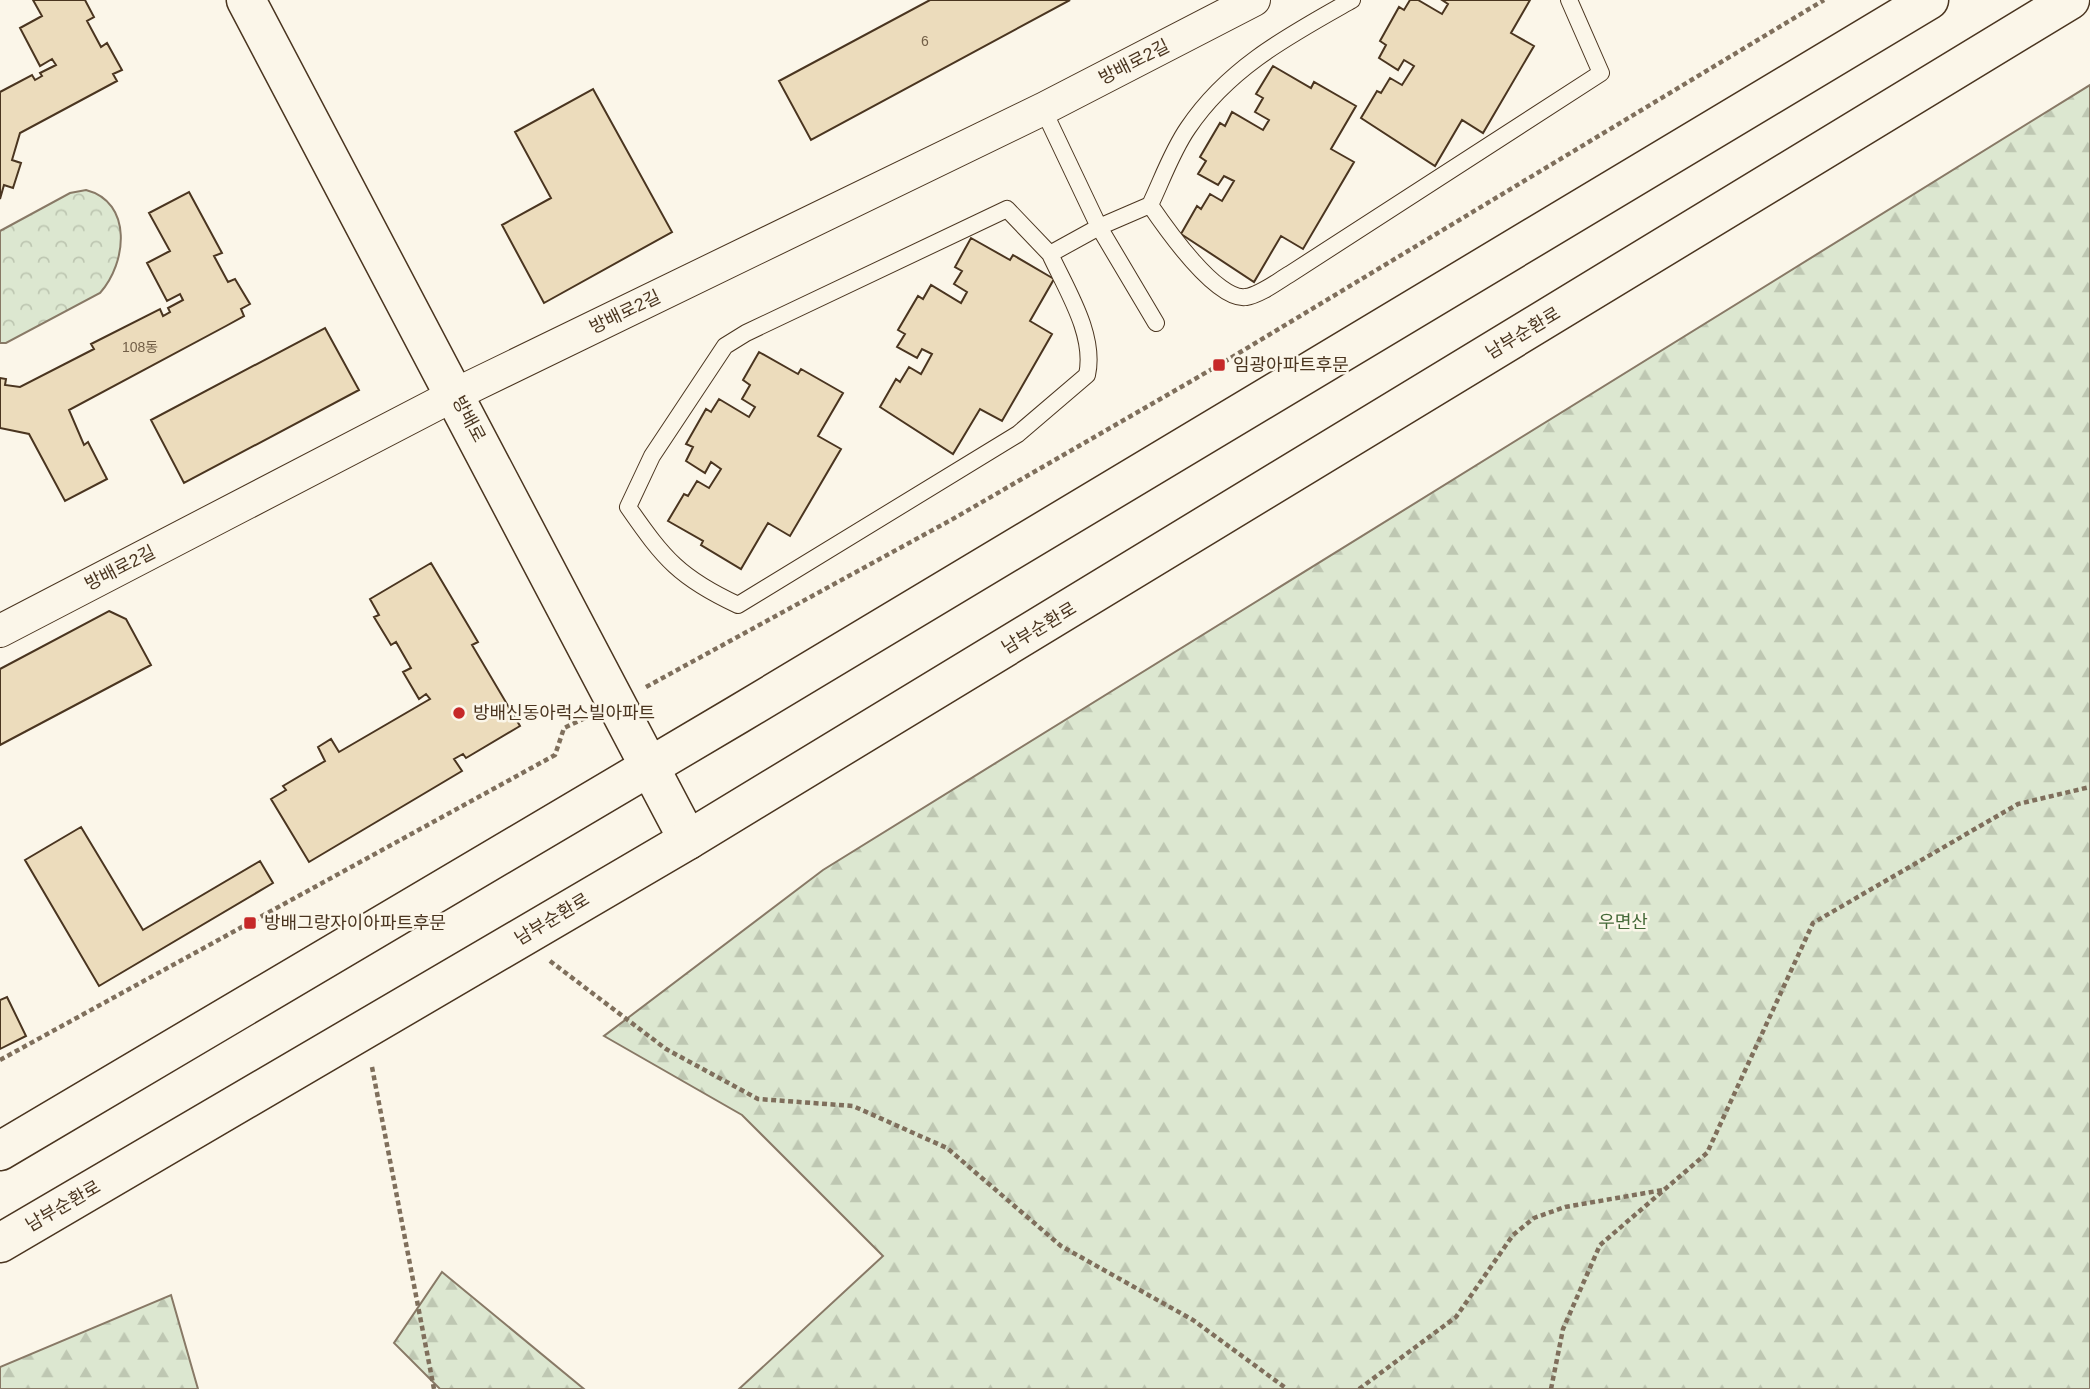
<svg xmlns="http://www.w3.org/2000/svg" width="2090" height="1389" font-family="Helvetica,'Noto Sans KR',sans-serif">
  <defs>
    <pattern id="forest-firs" width="22" height="20" patternUnits="userSpaceOnUse" patternTransform="scale(1.75)"><rect width="22" height="20" fill="#dce7d0"/><path d="M5 1l3.5 6h-7zM16 11l3.5 6h-7z" fill="#bec7b2"/></pattern>
    <pattern id="park-crowns" width="20" height="18" patternUnits="userSpaceOnUse" patternTransform="scale(1.75)"><rect width="20" height="18" fill="#dce7d0"/><path d="M2 6a3 3 0 1 1 6 0M12 15a3 3 0 1 1 6 0" fill="none" stroke="#bec7b2"/></pattern>
  </defs>
  <rect width="100%" height="100%" fill="#fbf6e9"/>
  <path fill="url(#forest-firs)" stroke="#887966" stroke-width="2" d="M2090,85v1304h-1351l144,-133 -141,-141 -138,-79 219,-166z
    M442,1272l142,117h-144l-46,-46z
    M171,1295l27,94h-198v-22z"/>
  <path fill="url(#park-crowns)" stroke="#887966" stroke-width="2" d="M86,190c47,12 41,73 14,103l-94,50h-6v-112l70,-38z"/>
  <path fill="#ecdcbc" stroke="#4a3520" stroke-width="2" d="M33,0h52l9,17 -7,4 14,26 6,-4 15,27 -9,4 4,7 -97,52 -8,27 9,3 -8,25 -9,-3 -4,14v-107l32,-17 3,5 7,-4 -2,-3 16,-8 -4,-6 -12,7 -20,-38 22,-12z
    M930,0h140l-259,140 -32,-59z
    M1410,0h8l24,14 6,-10 -6,-4h88l-19,33 23,13 -51,87 -21,-13 -27,46 -74,-48 16,-27 4,2 9,-15 12,7 12,-19 -10,-6 -6,10 -19,-12 7,-13 -6,-4 19,-34 5,3z
    M1273,66l38,22 3,-6 42,24 -25,43 23,13 -51,87 -22,-13 -27,46 -73,-48 16,-28 4,3 9,-15 12,7 12,-20 -10,-5 -6,9 -20,-11 8,-13 -6,-4 20,-34 5,3 7,-14 31,18 6,-10 -14,-8 8,-14 -7,-4z
    M593,89l79,143 -128,71 -42,-78 49,-27 -36,-66z
    M189,192l33,61 -8,3 14,26 7,-3 15,25 -9,5 3,7 -18,10 -157,84 15,35 4,-3 19,37 -42,22 -36,-67 -29,-6v-50l6,1 -1,6 15,2 74,-38 -3,-5 69,-35 3,7 7,-4 -2,-4 15,-8 -3,-6 -13,7 -20,-38 23,-12 -21,-38z
    M971,238l39,22 3,-5 41,24 -24,42 22,13 -50,87 -22,-12 -27,45 -73,-47 16,-28 4,3 9,-15 12,7 11,-20 -10,-5 -5,9 -20,-11 8,-13 -7,-4 20,-34 5,3 8,-14 30,18 6,-11 -13,-8 8,-13 -7,-4z
    M325,328l34,62 -175,93 -33,-63z
    M759,352l39,22 3,-5 42,24 -25,43 23,13 -51,87 -22,-13 -27,46 -40,-24 2,-4 -35,-20 16,-27 4,2 9,-15 12,7 12,-19 -10,-7 -6,11 -19,-12 7,-14 -7,-3 20,-35 5,3 8,-13 30,18 6,-10 -13,-8 8,-14 -7,-5z
    M431,563l47,79 -6,3 48,81 -54,32 -3,-4 -9,5 8,12 -153,91 -38,-63 15,-9 -3,-4 42,-25 -7,-14 13,-8 8,13 91,-53 -4,-5 -7,5 -16,-27 8,-4 -15,-26 -5,3 -17,-28 5,-2 -9,-16z
    M109,611l17,8 25,46 -151,80v-76z
    M81,827l62,103 117,-69 13,22 -174,103 -74,-126z
    M7,997l19,39 -26,13v-49z"/>
  <g fill="none" stroke-linecap="round" stroke-linejoin="round">
    <defs>
      <path id="service" d="M1043,109l56,118 57,96
        M1150,205c15,22 67,97 96,92 14,-2 32,-16 44,-23l311,-201 -32,-73
        M1050,254c16,35 46,81 37,121l-69,59 -280,171c-58,-27 -74,-46 -110,-98l24,-51 73,-110 21,-13 261,-124 43,45 49,-27 51,-22c12,-25 22,-54 38,-77 41,-61 102,-93 164,-128"/>
      <path id="minor" d="M0,631l456,-237 587,-285 211,-109"/>
      <path id="secondary" d="M246,0l442,840"/>
      <path id="primary" d="M0,1151l737,-436 1192,-715
        M0,1243l688,-403 1382,-840"/>
    </defs>
    <use href="#service" stroke="#4a3520" stroke-width="18"/>
    <use href="#minor" stroke="#4a3520" stroke-width="34"/>
    <use href="#secondary" stroke="#4a3520" stroke-width="41"/>
    <use href="#primary" stroke="#4a3520" stroke-width="41"/>
    <path stroke="#7f6f5c" stroke-width="4.5" stroke-dasharray="5 3.5" stroke-linecap="butt" d="M646,687l305,-167 268,-155 605,-365
      M550,961l116,88 92,50 95,7 94,42 114,98 132,74 94,69
      M0,1060l555,-305 9,-27 21,-10
      M372,1067l62,322
      M1359,1389l97,-72 57,-82 21,-17 31,-11 98,-17
      M1551,1389l12,-60 37,-84 107,-92 106,-230 205,-119 72,-17"/>
    <use href="#service" stroke="#fbf6e9" stroke-width="16"/>
    <use href="#minor" stroke="#fbf6e9" stroke-width="32"/>
    <use href="#secondary" stroke="#fbf6e9" stroke-width="38"/>
    <use href="#primary" stroke="#fbf6e9" stroke-width="38"/>
  </g>
  <g fill="#c62828" stroke="#fbf6e9" stroke-width="2.5">
    <rect x="1212" y="358" width="14" height="14" rx="3.5"/>
    <circle cx="459" cy="713" r="7"/>
    <rect x="243" y="916" width="14" height="14" rx="3.5"/>
  </g>
  <g text-anchor="middle" stroke-width="5" stroke-linejoin="round" paint-order="stroke">
    <g font-size="14" fill="#725f47">
      <text x="925" y="46">6</text>
      <text x="140" y="352">108동</text>
    </g>
    <g font-size="18" fill="#4a3520" stroke="#fbf6e9">
      <text transform="translate(1134 62) rotate(-27)" y="6">방배로2길</text>
      <text transform="translate(625 312) rotate(-26)" y="6">방배로2길</text>
      <text transform="translate(1523 333) rotate(-31)" y="6">남부순환로</text>
      <text transform="translate(469 419) rotate(62)" y="6">방배로</text>
      <text transform="translate(120 568) rotate(-27)" y="6">방배로2길</text>
      <text transform="translate(1039 628) rotate(-31)" y="6">남부순환로</text>
      <text transform="translate(552 919) rotate(-31)" y="6">남부순환로</text>
      <text transform="translate(63 1206) rotate(-30)" y="6">남부순환로</text>
    </g>
    <g font-size="18" fill="#4a3520" stroke="#fbf6e9" text-anchor="start">
      <text x="1233" y="371">임광아파트후문</text>
      <text x="473" y="719">방배신동아럭스빌아파트</text>
      <text x="264" y="929">방배그랑자이아파트후문</text>
    </g>
    <g font-size="18" fill="#436837" stroke="#fbf6e9">
      <text x="1623" y="928">우면산</text>
    </g>
  </g>
</svg>
